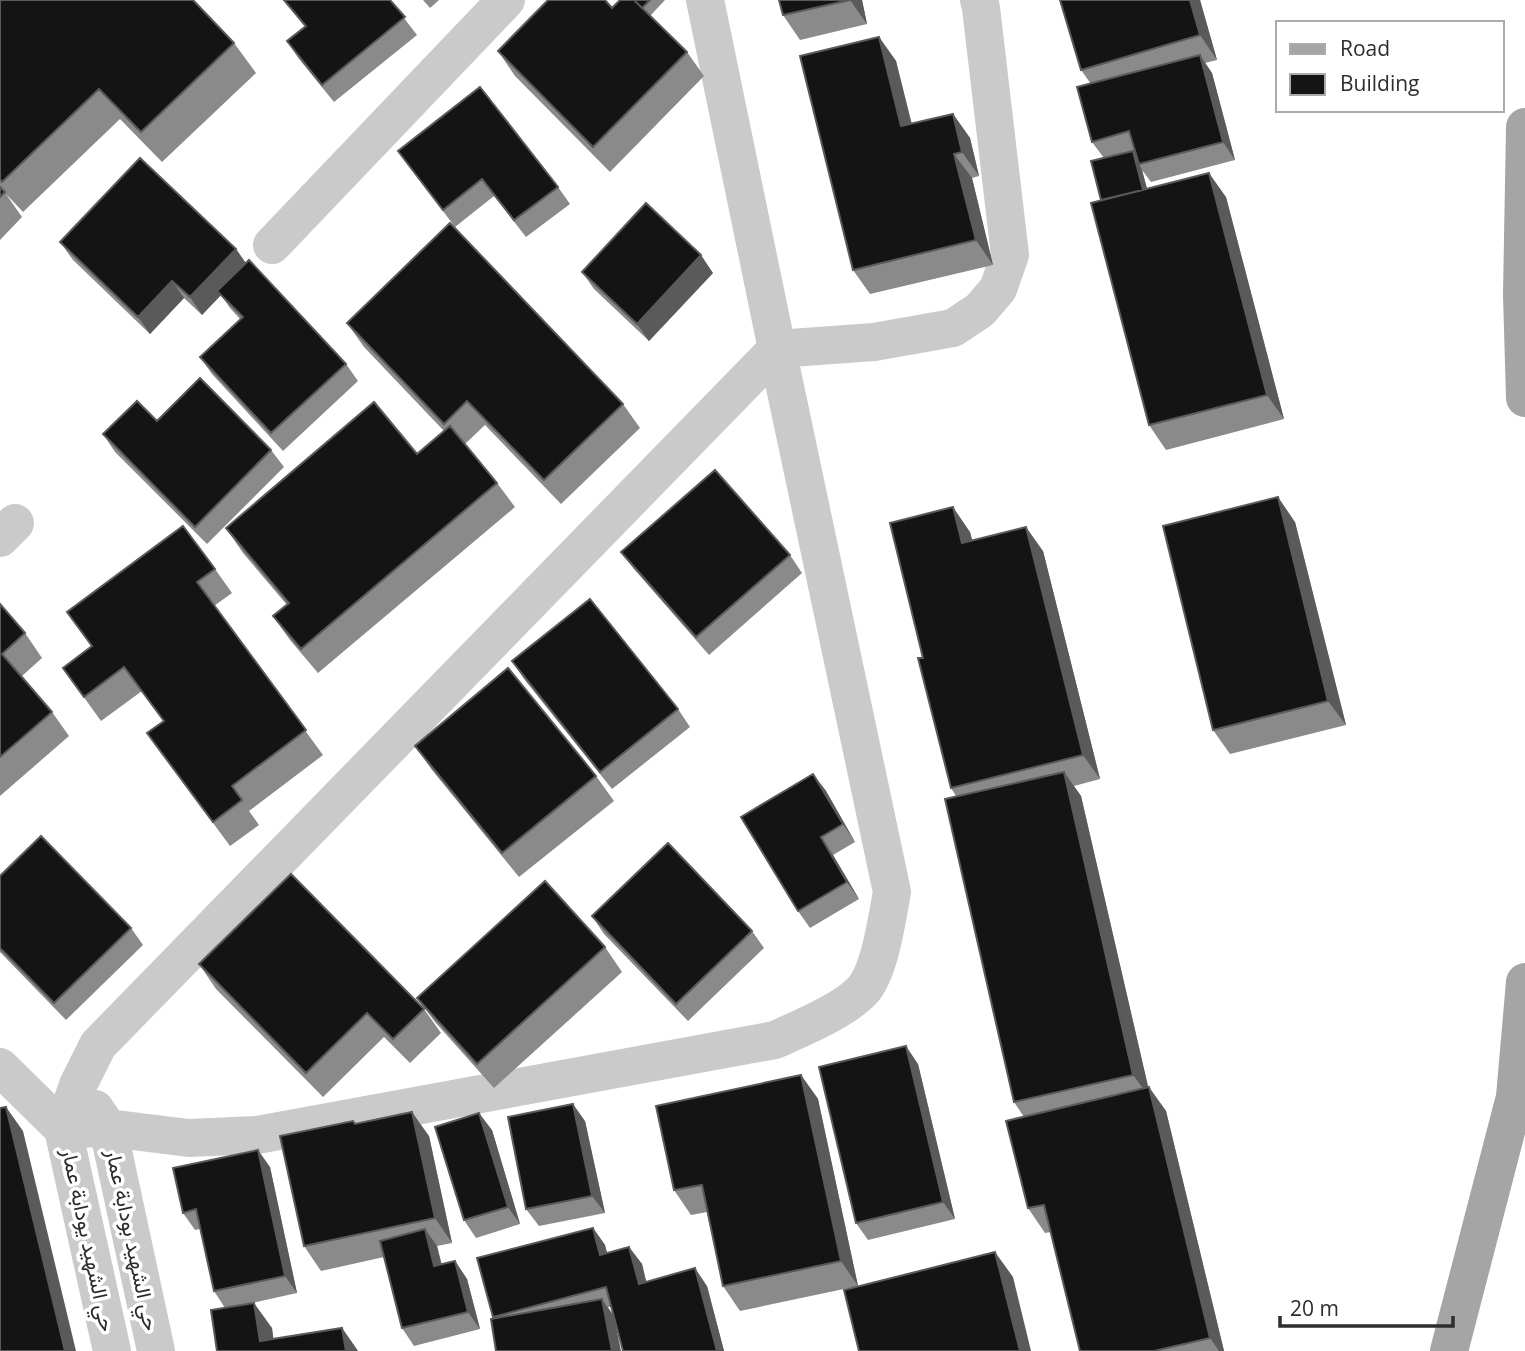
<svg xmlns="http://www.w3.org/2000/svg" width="1525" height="1351" font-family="'Open Sans',Vazirmatn,sans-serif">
  <rect width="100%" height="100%" fill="#fff"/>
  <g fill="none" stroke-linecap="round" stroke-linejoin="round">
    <path stroke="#cacaca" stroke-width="38" d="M272,245l234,-245
      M0,538l15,-15
      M0,1067l63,62 45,-1 81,10 68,-3 518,-95c26,-12 68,-29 87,-49 18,-19 25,-73 30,-99l-115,-543 -72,-349
      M95,1109l13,19 48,223
      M112,1351l-49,-222 15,-44 20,-40 679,-696 97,-7 79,-14 27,-18 18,-21 12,-34 -29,-247 -2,-8"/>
    <path stroke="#a5a5a5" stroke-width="38" d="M1525,127l-3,168 3,103
      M1449,1351l66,-254 10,-115"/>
  </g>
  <path fill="#8a8a8a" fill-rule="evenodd" d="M0,0l234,43 22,30 -94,89 -42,-43 -97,93 -17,-18 16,23 -22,23z
    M283,0h107l27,35 -83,67 -35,-43 -12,-18 18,-14z
    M423,0h16l-9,8z
    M619,0h46l-15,16 37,36 17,24 -94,96 -95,-96 -17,-25 114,-43 8,-7z
    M779,0h83l5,24 -67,16 -17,-25z
    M1200,0l17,60 -12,3 7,10 23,87 -84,22 -9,-12 5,19 79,8 58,222 -118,31 -17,-25 -48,-225 3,-42 -12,-16 -1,-58 -10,-14z
    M879,37l17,24 16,63 41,-10 17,24 9,38 -7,2 21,87 -123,29 -17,-24z
    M398,151l160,36 12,17 -44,33 -32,-41 -39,31z
    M60,242l176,7 10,15 100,100 12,17 -75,70 -71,-77 -12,-17 40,-38 -10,-11 -9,-13 -19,20 -18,-17 -34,36 -77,-74z
    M582,272l131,1 -64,68 -55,-52z
    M347,323l276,81 17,24 -79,76 -76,-79 -20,19 32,39 18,24 -197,166 -28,-33 -17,-24 14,-11 -44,-52 -17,-25 191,-74 27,-23 -80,-84z
    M157,421l114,29 13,17 -77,77 -92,-92 -12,-18z
    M1295,522l51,203 -116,29 -17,-24z
    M970,532l2,8 71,11 57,228 -26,7 7,10 67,291 18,24 58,240h-144l-29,-119 -6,1 -17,-25 -4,-91 -10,-15 -58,-306 -5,-8 -28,-130z
    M621,552l169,3 12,18 -93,82 -75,-86z
    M215,569l17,24 -18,13 109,149 -74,56 10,14 -29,21 -83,-113 16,-12 -21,-30 -41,30 -38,-53 29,-21 -25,-35z
    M0,604l25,29 17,25 -20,18 30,36 17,24 -69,60z
    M512,661l166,48 12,18 -78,62 -88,-110z
    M415,746l181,30 18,25 -95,76 -87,-107z
    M813,774l13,17 29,51 -22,13 26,44 -49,29 -12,-17z
    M0,876l131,52 12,17 -77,75 -66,-68z
    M592,916l160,15 12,17 -76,73 -84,-87z
    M605,947l17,25 -128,116 -59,-66 -18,-24z
    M199,964l225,45 17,24 -31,30 -26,-26 -61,60 -107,-108z
    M918,1064l37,155 -87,21 -12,-17z
    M801,1075l17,24 40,187 -118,25 -17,-25 -16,-74 -16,3 -17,-25z
    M353,1121l3,3 73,12 23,107 -15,3 5,19 13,-4 12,18 13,50 -66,17 -12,-18 -18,-71 -63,14 -17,-25z
    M585,1121l20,92 -66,13 -13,-17z
    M492,1130l28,94 -44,14 -12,-18z
    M270,1167l27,126 -55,12 30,23 1,11 69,-11 16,23h-141l8,-43 -11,-17 -14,-62 -5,1 -12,-17z
    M593,1228l12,17 2,8 22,-6 13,17 4,18 61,4 17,65h-101l-8,-29 -121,-3 -1,-2zM608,1307h3l3,9z"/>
  <path fill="#5a5a5a" d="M850,0h12l5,24z
    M1190,0h10l17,60 -17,-25z
    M879,37l17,24 22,90 -17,-25z
    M1200,55l12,18 23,87 -12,-18z
    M953,114l17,24 9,38 -17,-24z
    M1133,151l7,9 -1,4 3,6 10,37 -7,-9z
    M954,154l18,24 21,87 -17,-25z
    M1209,173l17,24 58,222 -17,-24z
    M236,249l12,17 -31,25 4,4 -19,20 -12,-18z
    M701,255l12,18 -64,68 -12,-17z
    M172,281l12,17 -34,36 -12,-17z
    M1278,497l17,25 51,203 -18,-24z
    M953,507l17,25 9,35 -17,-24z
    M1026,527l17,24 57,228 -17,-24z
    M1064,772l17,24 70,303 -18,-24z
    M813,774l13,17 29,51 -12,-18z
    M821,837l12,18 26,44 -12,-17z
    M906,1046l12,18 37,155 -12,-17z
    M801,1075l17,24 40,187 -17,-25z
    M1149,1087l17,24 58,240h-5l-9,-13z
    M573,1104l12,17 20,92 -13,-17z
    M6,1107l17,24 53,220h-11z
    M412,1112l17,24 23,107 -17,-25z
    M479,1113l13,17 28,94 -12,-17z
    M258,1150l12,17 27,126 -12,-17z
    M593,1228l12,17 7,27 -12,-17z
    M425,1229l12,17 9,38 -12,-18z
    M629,1247l13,17 9,37 -12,-17z
    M995,1252l18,25 18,74h-11z
    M455,1261l12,18 13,50 -12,-17z
    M695,1268l12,18 17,65h-7z
    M602,1299l12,18 7,34h-9z
    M254,1303l18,25 3,23 -15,-10z
    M342,1328l16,23h-12z"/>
  <path fill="#141414" stroke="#5a5a5a" stroke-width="2" d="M0,0h193l41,43 -93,89 -42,-43 -97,93 -2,-3z
    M284,0h106l15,17 -83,68 -35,-44 19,-15z
    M548,0h57l7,8 8,-8h14l53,52 -94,95 -95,-96z
    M634,0h16l-8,8z
    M779,0h71l-67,15z
    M1060,0h130l10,35 -119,35z
    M879,37l22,89 52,-12 9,38 -8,2 22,86 -123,30 -53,-214z
    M1200,55l23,87 -84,22 -10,-33 -37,11 -15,-55z
    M480,87l78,100 -44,33 -32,-41 -39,31 -45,-59z
    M1133,151l10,39 -42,10 -10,-39z
    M140,158l96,91 -46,48 -18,-16 -34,36 -78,-75z
    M1209,173l58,222 -118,30 -58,-222z
    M0,187l5,5 -5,5z
    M646,203l55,52 -64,69 -55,-52z
    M450,223l173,181 -79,76 -77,-79 -23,23 -97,-101z
    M249,260l97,104 -75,69 -71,-76 43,-40 -26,-26z
    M200,378l71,72 -76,77 -92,-93 34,-33 20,20z
    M374,402l43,52 33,-28 47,57 -196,166 -28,-33 16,-13 -63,-75z
    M715,470l75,85 -94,82 -75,-85z
    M1278,497l50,204 -115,29 -50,-204z
    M953,507l9,36 64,-16 57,228 -132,33 -33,-130h5l-33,-135z
    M183,526l32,43 -18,13 109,148 -74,56 10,14 -29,22 -66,-89 17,-12 -40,-54 -40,30 -21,-29 29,-22 -25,-34z
    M590,599l88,110 -78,63 -88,-111z
    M0,604l25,29 -23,21 50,58 -52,45z
    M508,668l88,108 -94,77 -87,-107z
    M1064,772l69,303 -119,27 -69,-303z
    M813,774l30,50 -22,13 26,45 -49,29 -57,-94z
    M41,836l90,92 -77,75 -54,-55v-72z
    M668,843l84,88 -76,73 -84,-88z
    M291,874l133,135 -31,30 -26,-26 -61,60 -107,-109z
    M545,881l60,66 -128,117 -60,-66z
    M906,1046l37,156 -87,21 -37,-156z
    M801,1075l40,186 -118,25 -21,-101 -28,5 -18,-84z
    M1149,1087l61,251 -56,13h-74l-36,-146 -16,3 -22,-87z
    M573,1104l19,92 -66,13 -18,-92z
    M6,1107l59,244h-65v-243z
    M412,1112l23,106 -131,28 -24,-110 73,-15 2,3z
    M479,1113l29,94 -44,13 -29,-93z
    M258,1150l27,126 -71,15 -18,-82 -13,4 -10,-45z
    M593,1228l7,27 29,-8 10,37 56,-16 22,83h-94l-17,-64 -113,30 -16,-59z
    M425,1229l9,37 21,-5 13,51 -66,16 -22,-87z
    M995,1252l25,99h-161l-15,-61z
    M602,1299l10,52h-116l-5,-32z
    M254,1303l6,38 82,-13 4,23h-129l-6,-41z"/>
  <g text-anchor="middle" stroke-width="7" stroke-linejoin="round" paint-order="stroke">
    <g font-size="21" fill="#2d2d2d" stroke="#fff">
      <text transform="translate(88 1240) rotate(78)" y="7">حي الشهيد يودابة عمار</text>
      <text transform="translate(132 1240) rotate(78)" y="7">حي الشهيد بودابة عمار</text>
    </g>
  </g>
  <rect x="1276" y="21" width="228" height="91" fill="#ffffff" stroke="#ababab" stroke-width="2"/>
  <rect x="1290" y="44" width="35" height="10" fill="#a5a5a5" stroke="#ababab" stroke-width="2"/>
  <text x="1340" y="56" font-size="21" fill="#2d2d2d">Road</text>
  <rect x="1290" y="74" width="35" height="21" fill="#141414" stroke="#ababab" stroke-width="2"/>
  <text x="1340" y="91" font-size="21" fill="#2d2d2d">Building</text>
  <path d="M1280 1316v10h173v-10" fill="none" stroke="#2d2d2d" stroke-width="3.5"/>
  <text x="1290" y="1316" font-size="21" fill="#2d2d2d" stroke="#ffffff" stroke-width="5" paint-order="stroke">20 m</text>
</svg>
